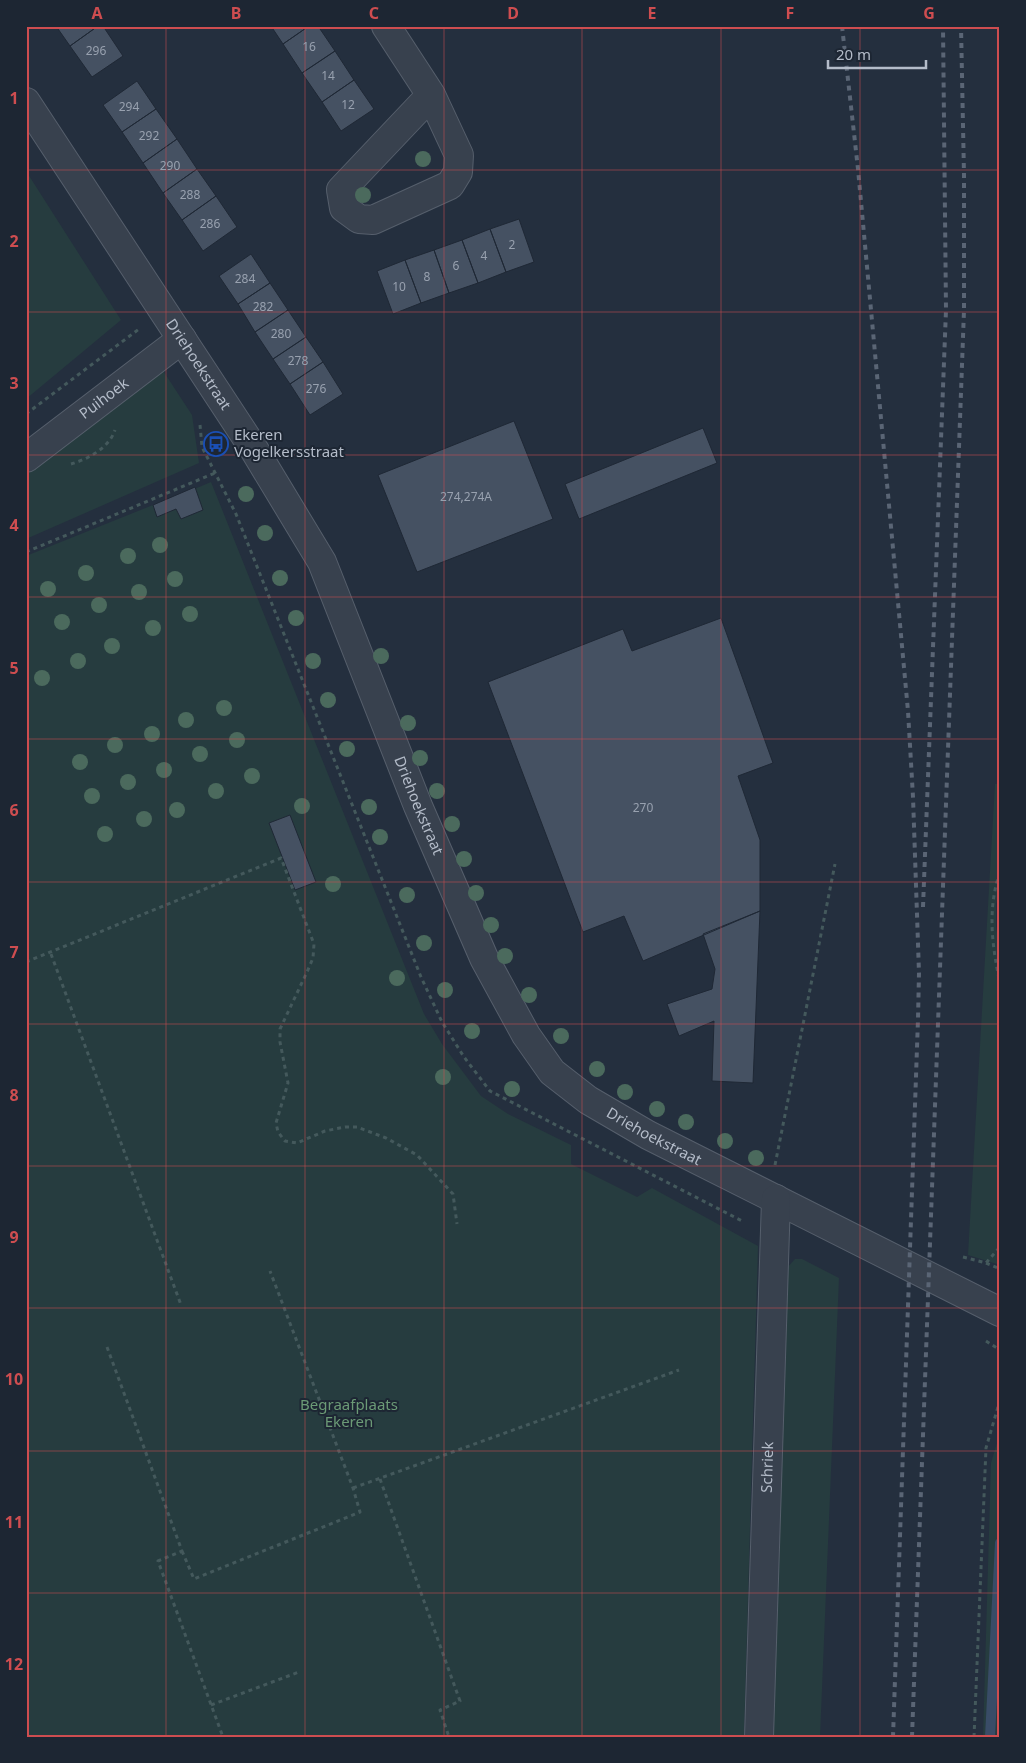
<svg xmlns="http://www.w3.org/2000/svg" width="1026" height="1763" font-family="'Noto Sans',sans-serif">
  <rect width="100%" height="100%" fill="#242f3e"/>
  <path fill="#263c3f" d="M26,171l95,149 -95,79z
    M158,363l34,52 7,48 -173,76v-73z
    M211,482l213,532 18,30 39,52 27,18 63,31v19l66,33 15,-9 106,58 -14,491h-718v-1181l127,-51 1,1z
    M995,784h5v102l-4,18v22l4,27v41l-3,3 1,18 2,5v245l-32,-10z
    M795,1259h7l37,19 -19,459h-47l13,-468z
    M1000,1433v304h-17l8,-274z"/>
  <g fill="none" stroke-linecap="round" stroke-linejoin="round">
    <path stroke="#394c67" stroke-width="10" d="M990,1737l10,-194"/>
  </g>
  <path fill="#455162" stroke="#1f2835" d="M56,26h42l-28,20z
    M98,26h5l20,30 -31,21 -22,-31z
    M271,26h38l-26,18z
    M309,26h9l17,25 -33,22 -19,-29z
    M335,51l19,29 -32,22 -20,-29z
    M354,80l20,29 -33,22 -19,-29z
    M137,81l19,28 -34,23 -19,-27z
    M156,109l21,30 -34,24 -21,-31z
    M177,139l20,30 -34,24 -20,-30z
    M197,169l19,27 -34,24 -19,-27z
    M216,196l21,31 -34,24 -21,-31z
    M519,219l15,43 -28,10 -16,-43z
    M490,229l16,43 -28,11 -16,-43z
    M462,240l16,43 -29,10 -15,-43z
    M434,250l15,43 -28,10 -16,-43z
    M251,254l19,29 -32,21 -19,-28z
    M405,260l16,43 -28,11 -16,-43z
    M270,283l18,27 -33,22 -17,-28z
    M288,310l18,27 -33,22 -18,-27z
    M306,337l17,25 -33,22 -17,-25z
    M323,362l20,32 -33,21 -20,-31z
    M514,421l39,98 -136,53 -39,-97z
    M703,428l14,35 -138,56 -14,-35z
    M195,487l8,23 -22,9 -5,-10 -19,8 -4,-12z
    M721,618l52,145 -35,13 22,64v71l-117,50 -19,-45 -41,16 -95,-250 135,-53 9,22z
    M290,815l26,67 -21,8 -26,-67z
    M760,911l-7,172 -41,-2 2,-60 -35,15 -12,-32 45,-15 3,-20 -12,-35z"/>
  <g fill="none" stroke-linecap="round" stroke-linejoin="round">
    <defs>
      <g id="minor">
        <path d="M386,26l45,69 28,60 -1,17 -8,13 -77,35 -14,-1 -15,-11 -3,-18 90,-95"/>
        <path id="s1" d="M26,102l226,344 70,116 96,244 66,152 42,77 26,37 36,28 60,35 352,177"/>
        <path id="s2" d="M26,458l156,-119"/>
        <path id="s3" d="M759,1737l17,-538"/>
      </g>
    </defs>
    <use href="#minor" stroke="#565f6c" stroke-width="30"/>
    <path stroke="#44595c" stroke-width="3" stroke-dasharray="4 4" stroke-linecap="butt" d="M26,414l113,-85
      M200,425l2,22 34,67 185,463 21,45 22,35 26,34 254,131
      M71,464c17,-5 38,-16 44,-34
      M26,552l189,-79
      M1000,872c-13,37 -8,74 0,111
      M51,954l130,351
      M26,962l255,-104 33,86 -1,14 -6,14 -27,57v13l8,41 -12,40 2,9 7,9 12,2 28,-12 20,-4h12l29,11 31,17 36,39 4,30
      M775,1165l60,-301
      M963,1257l23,6 14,-16
      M986,1263l14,6
      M986,1341l14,9
      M107,1347l75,204 -24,10 65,176
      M380,1479l80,222 -20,9 9,27
      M353,1488l326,-118
      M182,1551l12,28 166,-67 -7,-24 -83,-217
      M211,1705l88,-33
      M974,1737l12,-289 14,-48"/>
    <use href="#minor" stroke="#38414e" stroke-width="28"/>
    <path stroke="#5a6575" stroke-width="4" stroke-dasharray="5 5" stroke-linecap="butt" d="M842,26l16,143 50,542 5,86 6,176 -1,46 -25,718
      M923,907l23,-597 -3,-284
      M912,1737l52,-1427v-135l-3,-149"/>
  </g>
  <g fill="#4b6a5d">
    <circle cx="423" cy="159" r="8"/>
    <circle cx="363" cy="195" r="8"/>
    <circle cx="246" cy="494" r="8"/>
    <circle cx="265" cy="533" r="8"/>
    <circle cx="160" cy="545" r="8"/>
    <circle cx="128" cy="556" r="8"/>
    <circle cx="86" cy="573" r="8"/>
    <circle cx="280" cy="578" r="8"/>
    <circle cx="175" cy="579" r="8"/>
    <circle cx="48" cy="589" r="8"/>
    <circle cx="139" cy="592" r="8"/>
    <circle cx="99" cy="605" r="8"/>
    <circle cx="190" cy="614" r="8"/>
    <circle cx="296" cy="618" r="8"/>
    <circle cx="62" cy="622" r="8"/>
    <circle cx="153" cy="628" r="8"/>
    <circle cx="112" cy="646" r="8"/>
    <circle cx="381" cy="656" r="8"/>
    <circle cx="78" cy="661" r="8"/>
    <circle cx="313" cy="661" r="8"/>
    <circle cx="42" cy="678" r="8"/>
    <circle cx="328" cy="700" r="8"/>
    <circle cx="224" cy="708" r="8"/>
    <circle cx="186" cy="720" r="8"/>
    <circle cx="408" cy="723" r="8"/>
    <circle cx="152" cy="734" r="8"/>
    <circle cx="237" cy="740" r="8"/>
    <circle cx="115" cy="745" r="8"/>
    <circle cx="347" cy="749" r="8"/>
    <circle cx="200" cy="754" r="8"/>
    <circle cx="420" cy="758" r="8"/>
    <circle cx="80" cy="762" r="8"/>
    <circle cx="164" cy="770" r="8"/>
    <circle cx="252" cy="776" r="8"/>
    <circle cx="128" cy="782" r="8"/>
    <circle cx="216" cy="791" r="8"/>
    <circle cx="437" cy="791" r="8"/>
    <circle cx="92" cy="796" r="8"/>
    <circle cx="302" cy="806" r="8"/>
    <circle cx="369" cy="807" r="8"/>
    <circle cx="177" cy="810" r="8"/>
    <circle cx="144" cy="819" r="8"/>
    <circle cx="452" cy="824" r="8"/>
    <circle cx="105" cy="834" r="8"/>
    <circle cx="380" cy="837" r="8"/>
    <circle cx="464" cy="859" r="8"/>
    <circle cx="333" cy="884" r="8"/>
    <circle cx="476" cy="893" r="8"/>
    <circle cx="407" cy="895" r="8"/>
    <circle cx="491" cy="925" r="8"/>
    <circle cx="424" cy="943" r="8"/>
    <circle cx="505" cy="956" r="8"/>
    <circle cx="397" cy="978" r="8"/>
    <circle cx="445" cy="990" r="8"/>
    <circle cx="529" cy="995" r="8"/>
    <circle cx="472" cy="1031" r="8"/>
    <circle cx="561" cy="1036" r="8"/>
    <circle cx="597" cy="1069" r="8"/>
    <circle cx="443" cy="1077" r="8"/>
    <circle cx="512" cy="1089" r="8"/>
    <circle cx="625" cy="1092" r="8"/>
    <circle cx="657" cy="1109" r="8"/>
    <circle cx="686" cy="1122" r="8"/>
    <circle cx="725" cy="1141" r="8"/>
    <circle cx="756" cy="1158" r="8"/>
  </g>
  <path fill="none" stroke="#ce4d50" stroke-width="1" stroke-opacity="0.55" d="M166,26v1711M305,26v1711M444,26v1711M582,26v1711M721,26v1711M860,26v1711M26,170h974M26,312h974M26,455h974M26,597h974M26,739h974M26,882h974M26,1024h974M26,1166h974M26,1308h974M26,1451h974M26,1593h974"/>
  <defs>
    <symbol id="bus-ring" viewBox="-11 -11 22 22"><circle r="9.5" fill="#1d2633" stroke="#1a4fb4" stroke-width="1.5"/><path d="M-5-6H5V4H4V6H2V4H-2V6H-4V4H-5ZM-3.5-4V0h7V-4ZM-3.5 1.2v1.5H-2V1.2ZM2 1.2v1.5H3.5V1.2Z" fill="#1a4fb4"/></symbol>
  </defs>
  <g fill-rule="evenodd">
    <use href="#bus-ring" x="202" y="430" width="28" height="28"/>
  </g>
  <g text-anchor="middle" stroke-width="4" stroke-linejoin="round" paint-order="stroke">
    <g font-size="12" fill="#98a1af">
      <text x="309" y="51">16</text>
      <text x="96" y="55">296</text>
      <text x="328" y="80">14</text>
      <text x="348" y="109">12</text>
      <text x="129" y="111">294</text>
      <text x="149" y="140">292</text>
      <text x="170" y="170">290</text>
      <text x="190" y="199">288</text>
      <text x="210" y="228">286</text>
      <text x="512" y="249">2</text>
      <text x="484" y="260">4</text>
      <text x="456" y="270">6</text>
      <text x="427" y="281">8</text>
      <text x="245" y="283">284</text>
      <text x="399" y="291">10</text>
      <text x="263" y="311">282</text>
      <text x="281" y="338">280</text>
      <text x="298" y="365">278</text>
      <text x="316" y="393">276</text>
      <text x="466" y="501">274,274A</text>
      <text x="643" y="812">270</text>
    </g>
    <g font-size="15" fill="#b4bcc9" stroke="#1d2633">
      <text dy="5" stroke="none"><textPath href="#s1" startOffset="314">Driehoekstraat</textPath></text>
      <text dy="5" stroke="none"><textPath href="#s2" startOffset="98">Puihoek</textPath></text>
      <text dy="5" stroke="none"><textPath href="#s1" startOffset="809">Driehoekstraat</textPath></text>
      <text dy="5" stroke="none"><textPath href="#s1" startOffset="1229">Driehoekstraat</textPath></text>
      <text dy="5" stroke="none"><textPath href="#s3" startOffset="270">Schriek</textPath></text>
    </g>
    <g font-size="15" fill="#b4bcc9" stroke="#1d2633" text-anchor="start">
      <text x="234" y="440">Ekeren<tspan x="234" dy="17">Vogelkersstraat</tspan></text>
    </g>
    <g font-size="15" fill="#6b9a76" stroke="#1d2633">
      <text x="349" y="1410">Begraafplaats<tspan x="349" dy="17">Ekeren</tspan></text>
    </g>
  </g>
  <rect width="1026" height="1763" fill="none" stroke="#1d2633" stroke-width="55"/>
  <path d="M828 60v8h98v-8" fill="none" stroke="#b4bcc9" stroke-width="2.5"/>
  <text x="836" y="60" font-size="15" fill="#b4bcc9" stroke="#1d2633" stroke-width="4" paint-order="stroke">20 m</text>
  <rect x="28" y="28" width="970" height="1708" fill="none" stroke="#ce4d50" stroke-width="2"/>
  <g font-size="16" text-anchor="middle" font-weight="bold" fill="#ce4d50">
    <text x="97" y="19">A</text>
    <text x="236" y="19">B</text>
    <text x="374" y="19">C</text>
    <text x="513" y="19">D</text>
    <text x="652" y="19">E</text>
    <text x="790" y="19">F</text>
    <text x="929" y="19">G</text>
    <text x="14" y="104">1</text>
    <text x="14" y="247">2</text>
    <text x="14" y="389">3</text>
    <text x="14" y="531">4</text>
    <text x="14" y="674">5</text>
    <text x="14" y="816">6</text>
    <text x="14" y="958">7</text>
    <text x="14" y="1101">8</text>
    <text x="14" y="1243">9</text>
    <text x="14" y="1385">10</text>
    <text x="14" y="1528">11</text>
    <text x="14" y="1670">12</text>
  </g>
</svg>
